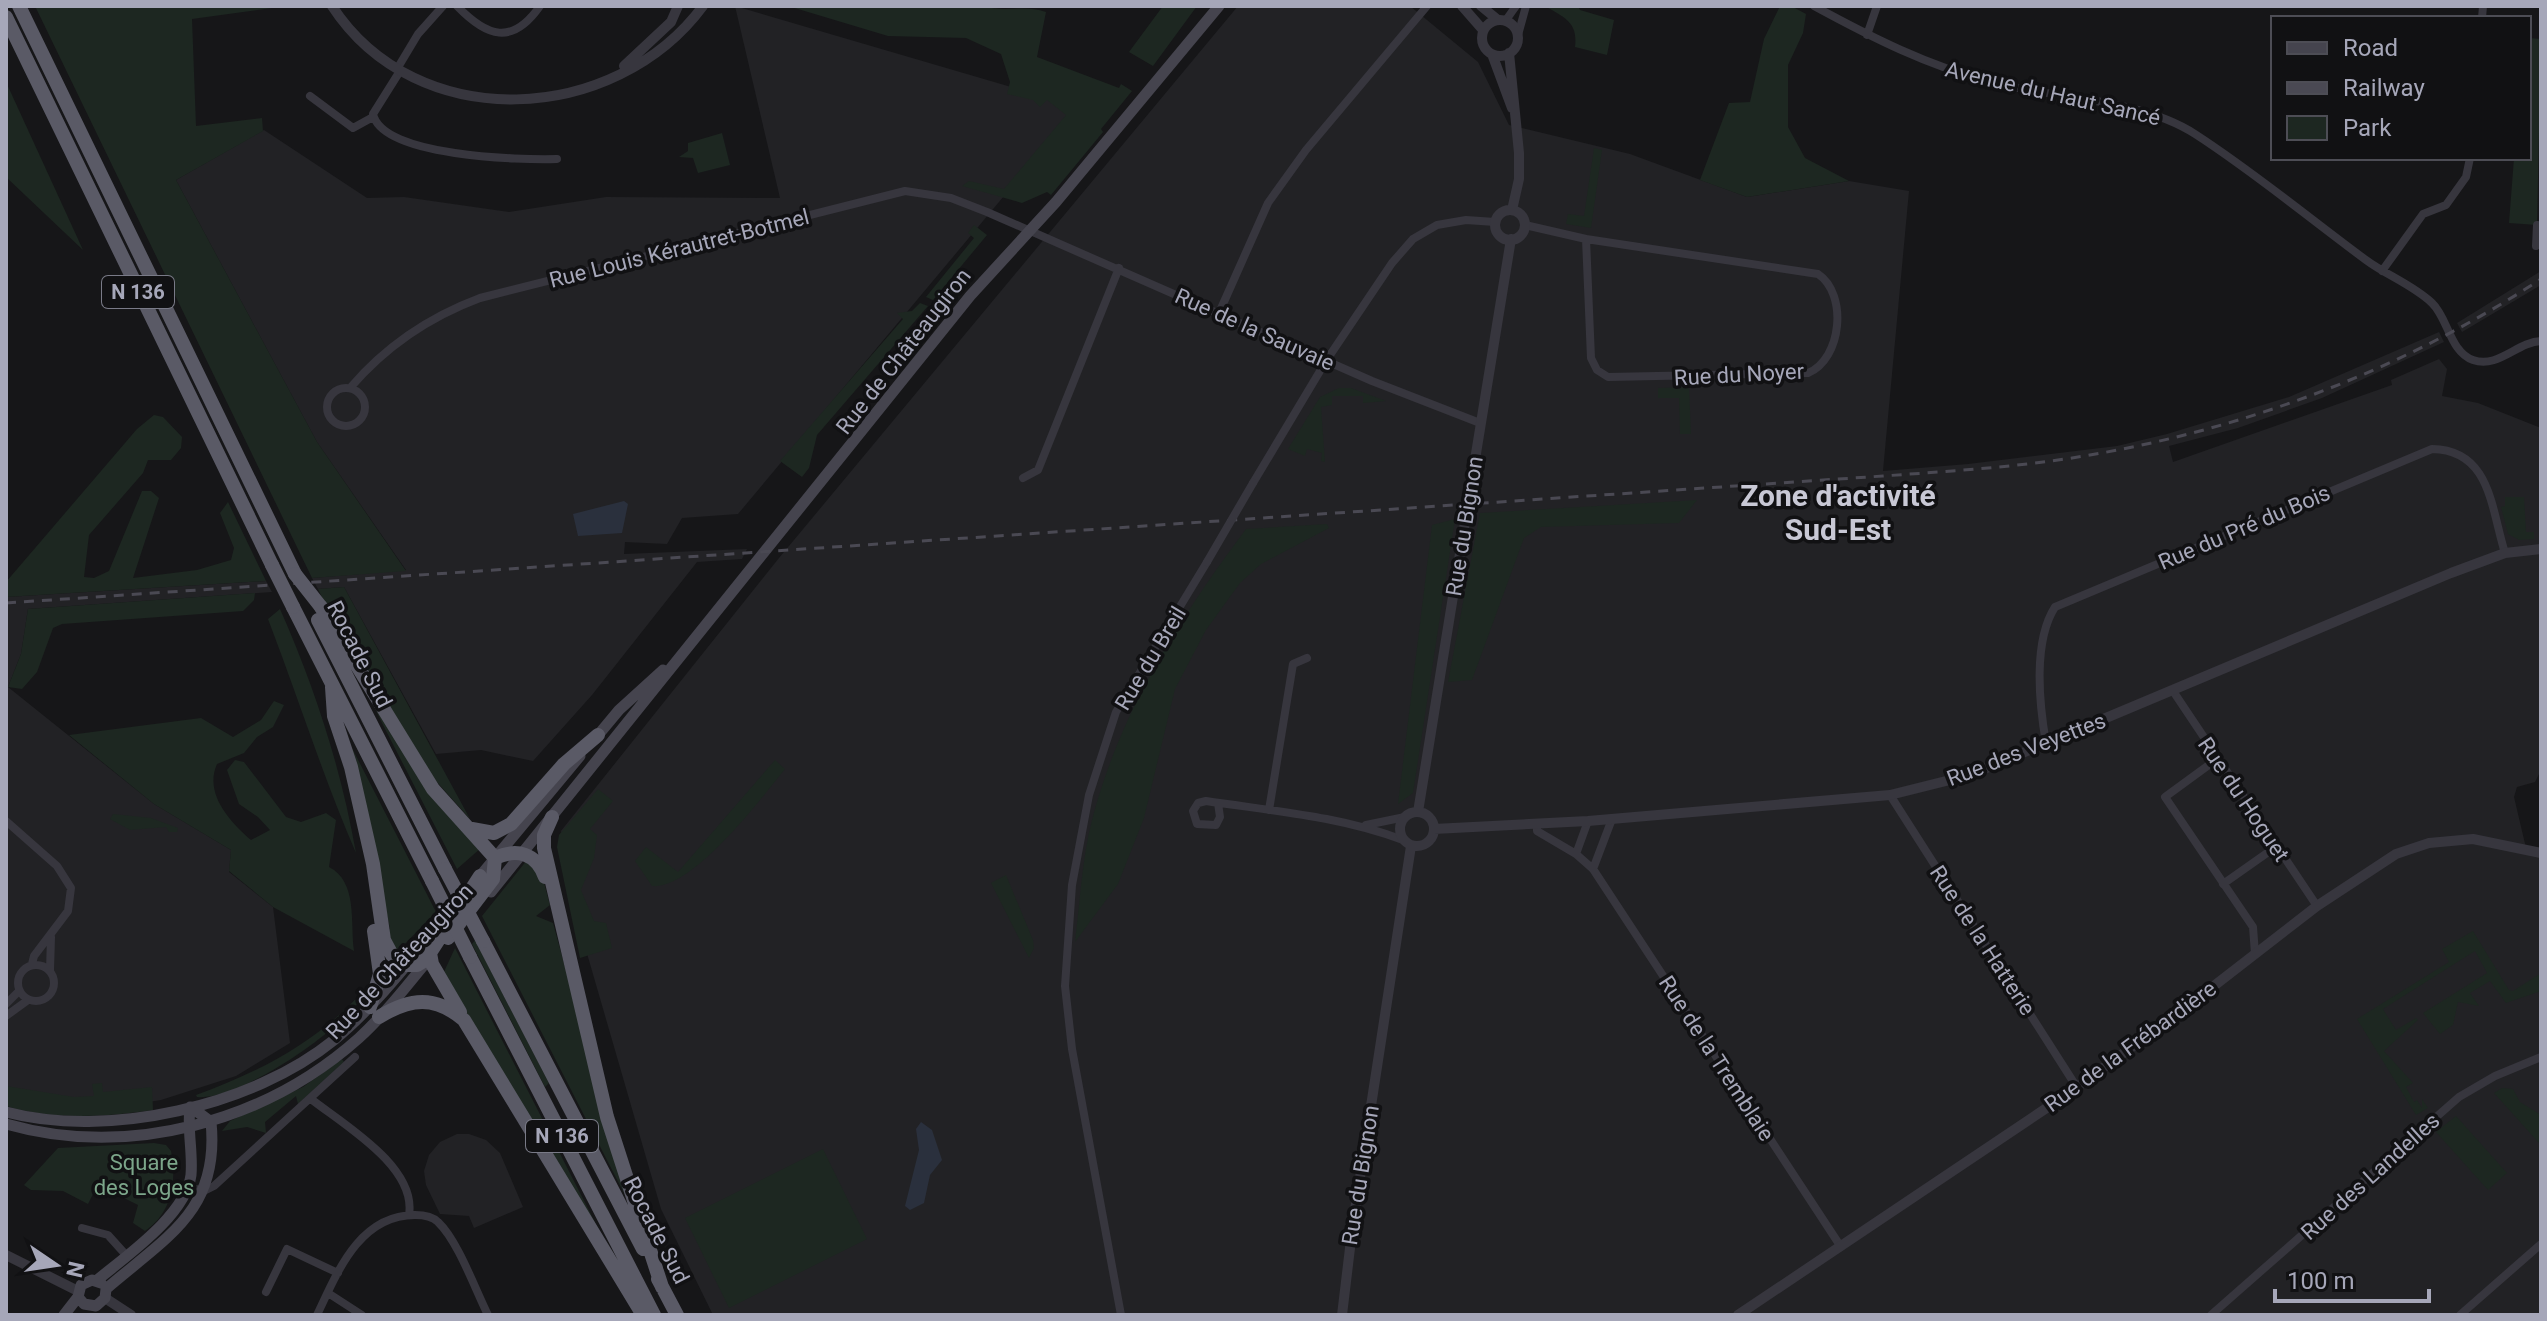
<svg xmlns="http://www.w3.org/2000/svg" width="2547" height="1321" font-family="Roboto,sans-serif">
  <rect width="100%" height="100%" fill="#161618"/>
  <path fill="#222225" d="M735,6l338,99 -3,12 -332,397 -56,4 -15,26 -42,-2 -1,12 123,-5 -5,10 -45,3 -105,133 -59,66 -52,-11 -45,4 -92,-167 -26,2 -6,-11 94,-8 -89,-128 -141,-262 88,-50 103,68 37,-1 105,15 97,-15 174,1z
    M1238,6h172l68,56 31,63 121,29 117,43 102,-16 60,10 -26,280 85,-7 149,-18 50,-12 122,-37 150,-65 5,10 -122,56 -84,30 -69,18 4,16 219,-77 -1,-5 48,-21 8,10 -5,27 36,7 63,25v342l-6,12 -18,5 -3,10 12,51 15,5v462h-1828l-52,-106 -75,-259 -25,-119 218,-273z
    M2541,271v14l-79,47 -5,-9z
    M266,581l6,11 -244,17 -7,45 -13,33 146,117 77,46 -2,22 44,35 17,136 -54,33 -75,24 -25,4 -130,-10v-497z
    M469,1134l17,6 14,13 23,54 -49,21 -5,-12 -29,-2 -14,-29 -2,-14 5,-16 11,-13 17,-8z"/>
  <path fill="#1d2721" d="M35,6h251l-94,13 4,107 66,-8 1,13 -87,49 141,262 89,129 -94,7z
    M788,6h195c22,7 41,-2 63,6l-9,45 82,31 2,-4 11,7 -31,38 2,3 -52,63 -4,-3 -25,11 -60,-17 7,-5 35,8 62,-74 -19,-15 -7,7 -7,-7 -26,-6 3,-12 -9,-28 -35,-16 -78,-2z
    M1163,6h34l-44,60 -24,-14z
    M1545,6h33l2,4 34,10 -7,35 -32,-8c3,-25 -10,-29 -30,-41z
    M1780,6h11l15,8 -3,19 -15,32v62l17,31 44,23 -102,16 -47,-17 29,-77 21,-1 14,-63z
    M2529,38l12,1 -4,186 -28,-2 5,-65h15z
    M6,82l77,168 -77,-73z
    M722,133l8,32 -32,8 -5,-15 -14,-1 9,-6v-8z
    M1594,148l8,2 -11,78 -25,-4 2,-10 16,2z
    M974,225l13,10 -54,65 -7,-3 48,-59 -6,-5z
    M920,303l8,3 -111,129 -8,33 -7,9 -22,-16 123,-142 -6,-6 15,-2z
    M934,313l7,5 -43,50 -8,-6z
    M1689,387l2,47h-11l-1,-36h-21v-10z
    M1339,388h12l35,13 -23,2v-7h-31v9l-11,2 4,55 -4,-1 1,-8 -15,-4 -2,7 -17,-7 32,-52z
    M154,415l9,2 19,20 -1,11 -10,12h-23l-5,13 -54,62 -5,42 10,1 15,-7 33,-80h9l8,7 -26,80 64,-8 34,-10 3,-12 -14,-35 8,-11 38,79 -260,16v-15l131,-153z
    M2505,497h19l2,35h8v7l-15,1 -11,-6 -7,-27 4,-1z
    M1697,500l-18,23 -138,4 -17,11 -52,142 -24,2 32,-169z
    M1455,519l-42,274 -15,11 34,-279z
    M1327,524l2,4 -68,36 -21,19 -34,47 -31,59 -31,129 -26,66 -43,58c5,-40 7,-83 17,-122 28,-108 88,-203 154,-291z
    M344,587l126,232 -34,-38 -105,-165 -13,-27z
    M255,593l-1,7 -11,11 -181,13 -9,4 -16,44 -15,17 -14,-2 13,-33 7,-45z
    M280,609c35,79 61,159 76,244 -33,-76 -58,-156 -88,-234z
    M371,700l110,148 -24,21 -75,-146z
    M274,701l10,4 -11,22 -16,10 -13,16 -27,11c-13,29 12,57 34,76l19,-10 -12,-13 -19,-13 -12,-34 8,-10 9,2 42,55 15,5 25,-9 10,7 -7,47c29,15 21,55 25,84l-81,-44 -44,-36 2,-21 -77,-46 -85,-69 132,-17 32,19 28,-17z
    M351,746l85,166 -40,41 -10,-21 4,-3z
    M775,760l10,9c-25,31 -93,121 -133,117l-17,-25 11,-14 32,25z
    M598,789l15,12 -23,28 7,6 -3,23 -13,32 13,31 12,2 6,25 -32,10 -23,-111 2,-12z
    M113,814l38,4 27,10 -1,4h-8l-3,-5 -36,3 -20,-11z
    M527,860l16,19 7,26 -14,11 17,7 77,282 -148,-289z
    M1006,875l27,65 1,8 -5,10 -38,-75z
    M2473,931l36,59 4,1 28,-18v18l-35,12 -16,-22 -20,12 9,13 -21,-4 -5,23 -13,9 -17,-21 64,-40 -12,-22 -92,58 13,21 20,-12 2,2 -34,31 29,32 -7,4 8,15 3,-2 5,8v-9l6,9 -12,7 -59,-96 92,-57 -7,-13z
    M475,940l74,143 -4,4 -73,-143z
    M455,948l146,286 -158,-260z
    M374,978c-13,42 -134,124 -177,119l-1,-2c69,-25 131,-58 178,-117z
    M342,1059l2,3 -46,42 -2,-8 -31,26 1,11 -19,-6 -25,4 8,-10 73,-34z
    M102,1083l1,9 49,-5 1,23c-46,7 -102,10 -147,-4v-20l68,11 20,-1 -2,-12z
    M2502,1088l11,1 7,13 21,13 -2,28 -45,-50z
    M2456,1116l51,57 -19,17 -52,-58z
    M154,1143l12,2 5,6c6,30 1,62 -26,80l-12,-8 5,-18 -22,-11 -22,-2 -6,12 -25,-13 -32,-1 -7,-5 34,-37z
    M823,1149l44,90 -138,69 -44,-90z"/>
  <path fill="#2a303d" d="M624,501l4,3 -6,29 -44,3 -5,-22z
    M921,1122l11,8 10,30 -12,15 -6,28 -14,7 -5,-4 14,-56 -3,-21z"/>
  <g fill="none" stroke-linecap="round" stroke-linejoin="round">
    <path stroke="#37363e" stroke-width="8" d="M457,6c30,31 55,40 83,0
      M1814,6c57,31 114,60 177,76 64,17 148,16 204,52 59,38 114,84 171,126 20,15 47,25 66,43 16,15 18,49 41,57 25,9 44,-18 68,-19
      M2482,18l1,-12
      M1506,20l10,-14
      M1518,35l8,-29
      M1867,35l10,-29
      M397,69l21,-35 25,-28
      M400,71l-27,43c9,43 148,46 184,45
      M310,96l43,32 20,-11
      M1525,225l61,14
      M1586,239l232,35c30,20 24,85 -10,99l-200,4 -11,-7 -6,-12z
      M2536,246l1,-21 4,1
      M2382,271l41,-57 23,-9 20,-28 4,-19
      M1219,313l49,-110 38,-53 121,-144
      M327 407a19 19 0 1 1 38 0a19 19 0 1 1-38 0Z
      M350,388c35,-41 79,-71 130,-90l425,-107 46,7 36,14 385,169 108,42
      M1023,478l15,-8 81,-202
      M1253,483l73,-122 66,-98 21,-24 24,-14 29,-5 29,2
      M2173,691l144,215
      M2046,743c-7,-40 -13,-102 9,-136l377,-158c59,1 59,60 73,104
      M2217,759l-52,38 88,130 2,27
      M1890,795l186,291
      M1218,803l2,14 -4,8 -19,-1 -4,-13 5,-8 8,-2c66,10 134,15 197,39
      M1269,810l24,-146 14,-6
      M6,821l51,45 14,22 -3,23 -34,45 -2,8
      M1537,824v7l39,23 17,15 248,378
      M1366,825l39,-8
      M1576,854l12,-33
      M1593,869l19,-50
      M2223,884l54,-38
      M18 983a18 18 0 1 1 36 0a18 18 0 1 1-36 0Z
      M50,970l1,-33
      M6,1004l13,-13
      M6,1016l22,-16
      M311,1099c33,26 106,68 98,116
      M189,1187l15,4 10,-5 141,-129
      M82,1228l26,7 18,20
      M266,1292l21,-43 51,24
      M328,1293l34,22
      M317,1315c20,-42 42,-100 98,-100 8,0 17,1 23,7 20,19 37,67 50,93
      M1121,1315l-49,-266 -7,-63 7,-101 17,-90 27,-83 91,-150
      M2211,1315l248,-218 36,-21 46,-19
      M2460,1315l81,-71"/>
    <path stroke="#37363e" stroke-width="10" d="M332,6c85,130 283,119 371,0
      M1462,6l21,24
      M1481,6l17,14
      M1482 38a18 18 0 1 1 36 0a18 18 0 1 1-36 0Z
      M1509,53l10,100v26l-7,31
      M1492,54l20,54
      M624,66l47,-44 7,-16
      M1495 225a15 15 0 1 1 30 0a15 15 0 1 1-30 0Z
      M1472,478l39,-239
      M1400 829a17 17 0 1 1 34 0a17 17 0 1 1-34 0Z
      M1418,812l45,-277
      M1434,829l154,-8 302,-26 80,-20 481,-202 54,-20 36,-4
      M6,1255l72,36
      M105,1298l26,17
      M1342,1315l11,-92 58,-377
      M1738,1315l325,-218 116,-84 138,-107 79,-52 33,-11 44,-4 68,14"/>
    <path stroke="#45444e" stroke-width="11" d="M594,740l25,-30 44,-40
      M476,881l104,-125
      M491,892l479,-596 86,-94 163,-196
      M6,1112c102,27 247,-6 328,-72 45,-37 81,-86 118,-130
      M6,1124c123,35 259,-2 353,-86 25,-23 47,-51 69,-78
      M96,1281c30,-25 90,-66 95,-106 2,-23 -4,-45 -1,-68
      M106,1289c60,-52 114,-78 105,-167l-20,-15
      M78,1297l6,7 12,2 9,-8 1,-9
      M64,1315l14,-18 3,-12 11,-5 9,3"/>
    <path stroke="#5a5a66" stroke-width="14" d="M19,6l276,568
      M6,17l266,548
      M293,607l139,274
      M321,607l112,182 62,69 -2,21 -45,59
      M318,620l127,249
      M332,687l2,29 17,51 22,97 11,76 8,15 13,10h12l13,-8
      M552,817l-8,18v13l63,269 55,170
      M472,829l22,4 17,-9 53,-60 34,-29
      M495,858c22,-10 41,-5 50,19
      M483,941l160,308
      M470,957l184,358
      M370,1007l10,-33 -6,-43
      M460,1012l-28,-48 -2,-11 50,-77
      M379,1017c31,-19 56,-22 85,3l179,295
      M658,1279l19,36"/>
    <path stroke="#4a4953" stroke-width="3" stroke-dasharray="10 8" stroke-linecap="butt" d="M6,603l1877,-127c69,-5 138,-9 207,-21 159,-27 316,-87 451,-176"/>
    <path stroke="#37363e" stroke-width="8" d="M1207,562l46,-79"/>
    <path stroke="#37363e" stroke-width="10" d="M1463,535l9,-57"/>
    <path stroke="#5a5a66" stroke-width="14" d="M272,565l21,42
      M295,574l26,33
      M445,869l38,72
      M432,881l38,76"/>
  </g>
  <g text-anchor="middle" stroke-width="7" stroke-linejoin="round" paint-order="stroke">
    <g fill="#111113" stroke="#797a87" stroke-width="2">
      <rect x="102" y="276" width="72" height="32" rx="6"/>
      <rect x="526" y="1120" width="72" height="32" rx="6"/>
    </g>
    <g font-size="20" font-weight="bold" fill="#a6a7b9">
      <text x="138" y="299">N 136</text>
      <text x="562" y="1143">N 136</text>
    </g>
    <g font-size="22" fill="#a6a7b9" stroke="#111113">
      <text transform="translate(2053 93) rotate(13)" y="8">Avenue du Haut Sancé</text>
      <text transform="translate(679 248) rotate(-14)" y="8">Rue Louis Kérautret-Botmel</text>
      <text transform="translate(1255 329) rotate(24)" y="8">Rue de la Sauvaie</text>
      <text transform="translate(903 351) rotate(-52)" y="8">Rue de Châteaugiron</text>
      <text transform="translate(1739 374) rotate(-3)" y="8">Rue du Noyer</text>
      <text transform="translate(1464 526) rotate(-81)" y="8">Rue du Bignon</text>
      <text transform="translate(2244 527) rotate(-23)" y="8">Rue du Pré du Bois</text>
      <text transform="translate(360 654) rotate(63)" y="8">Rocade Sud</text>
      <text transform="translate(1150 658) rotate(-59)" y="8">Rue du Breil</text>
      <text transform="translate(2026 749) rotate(-21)" y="8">Rue des Veyettes</text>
      <text transform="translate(2244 799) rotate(56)" y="8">Rue du Hoguet</text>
      <text transform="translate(1983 940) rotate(57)" y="8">Rue de la Hatterie</text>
      <text transform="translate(399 961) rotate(-47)" y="8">Rue de Châteaugiron</text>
      <text transform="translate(2130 1046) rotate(-36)" y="8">Rue de la Frébardière</text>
      <text transform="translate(1717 1058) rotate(57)" y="8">Rue de la Tremblaie</text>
      <text transform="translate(1360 1175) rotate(-81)" y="8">Rue du Bignon</text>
      <text transform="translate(2370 1176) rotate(-42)" y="8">Rue des Landelles</text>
      <text transform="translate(657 1230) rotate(63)" y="8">Rocade Sud</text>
    </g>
    <g font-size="22" fill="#7ca68a" stroke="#111113">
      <text x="144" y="1170">Square<tspan x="144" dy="25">des Loges</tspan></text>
    </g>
    <g font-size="30" font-weight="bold" fill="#c8c8d5" stroke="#111113">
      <text x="1838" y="506">Zone d'activité<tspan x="1838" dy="34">Sud-Est</tspan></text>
    </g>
  </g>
  <rect width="2547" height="1321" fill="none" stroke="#a6a7b9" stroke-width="16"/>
  <rect x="2271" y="16" width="260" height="144" fill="#111113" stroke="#4d4d55" stroke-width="2"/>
  <rect x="2287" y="42" width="40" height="12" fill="#45444e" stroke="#4d4d55" stroke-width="2"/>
  <text x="2343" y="56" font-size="24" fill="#a6a7b9">Road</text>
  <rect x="2287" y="82" width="40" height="12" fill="#4a4953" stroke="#4d4d55" stroke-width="2"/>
  <text x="2343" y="96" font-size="24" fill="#a6a7b9">Railway</text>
  <rect x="2287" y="116" width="40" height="24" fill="#1d2721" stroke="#4d4d55" stroke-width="2"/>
  <text x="2343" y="136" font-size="24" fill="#a6a7b9">Park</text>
  <g transform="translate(56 1265) rotate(103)" stroke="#111113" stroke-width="6" paint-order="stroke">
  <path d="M0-6L14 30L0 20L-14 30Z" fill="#a6a7b9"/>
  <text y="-12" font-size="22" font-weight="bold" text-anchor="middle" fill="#a6a7b9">N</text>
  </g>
  <path d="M2275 1289v12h154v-12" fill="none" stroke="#a6a7b9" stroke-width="4"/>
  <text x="2287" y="1289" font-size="24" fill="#a6a7b9" stroke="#111113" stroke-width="6" paint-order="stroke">100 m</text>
</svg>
